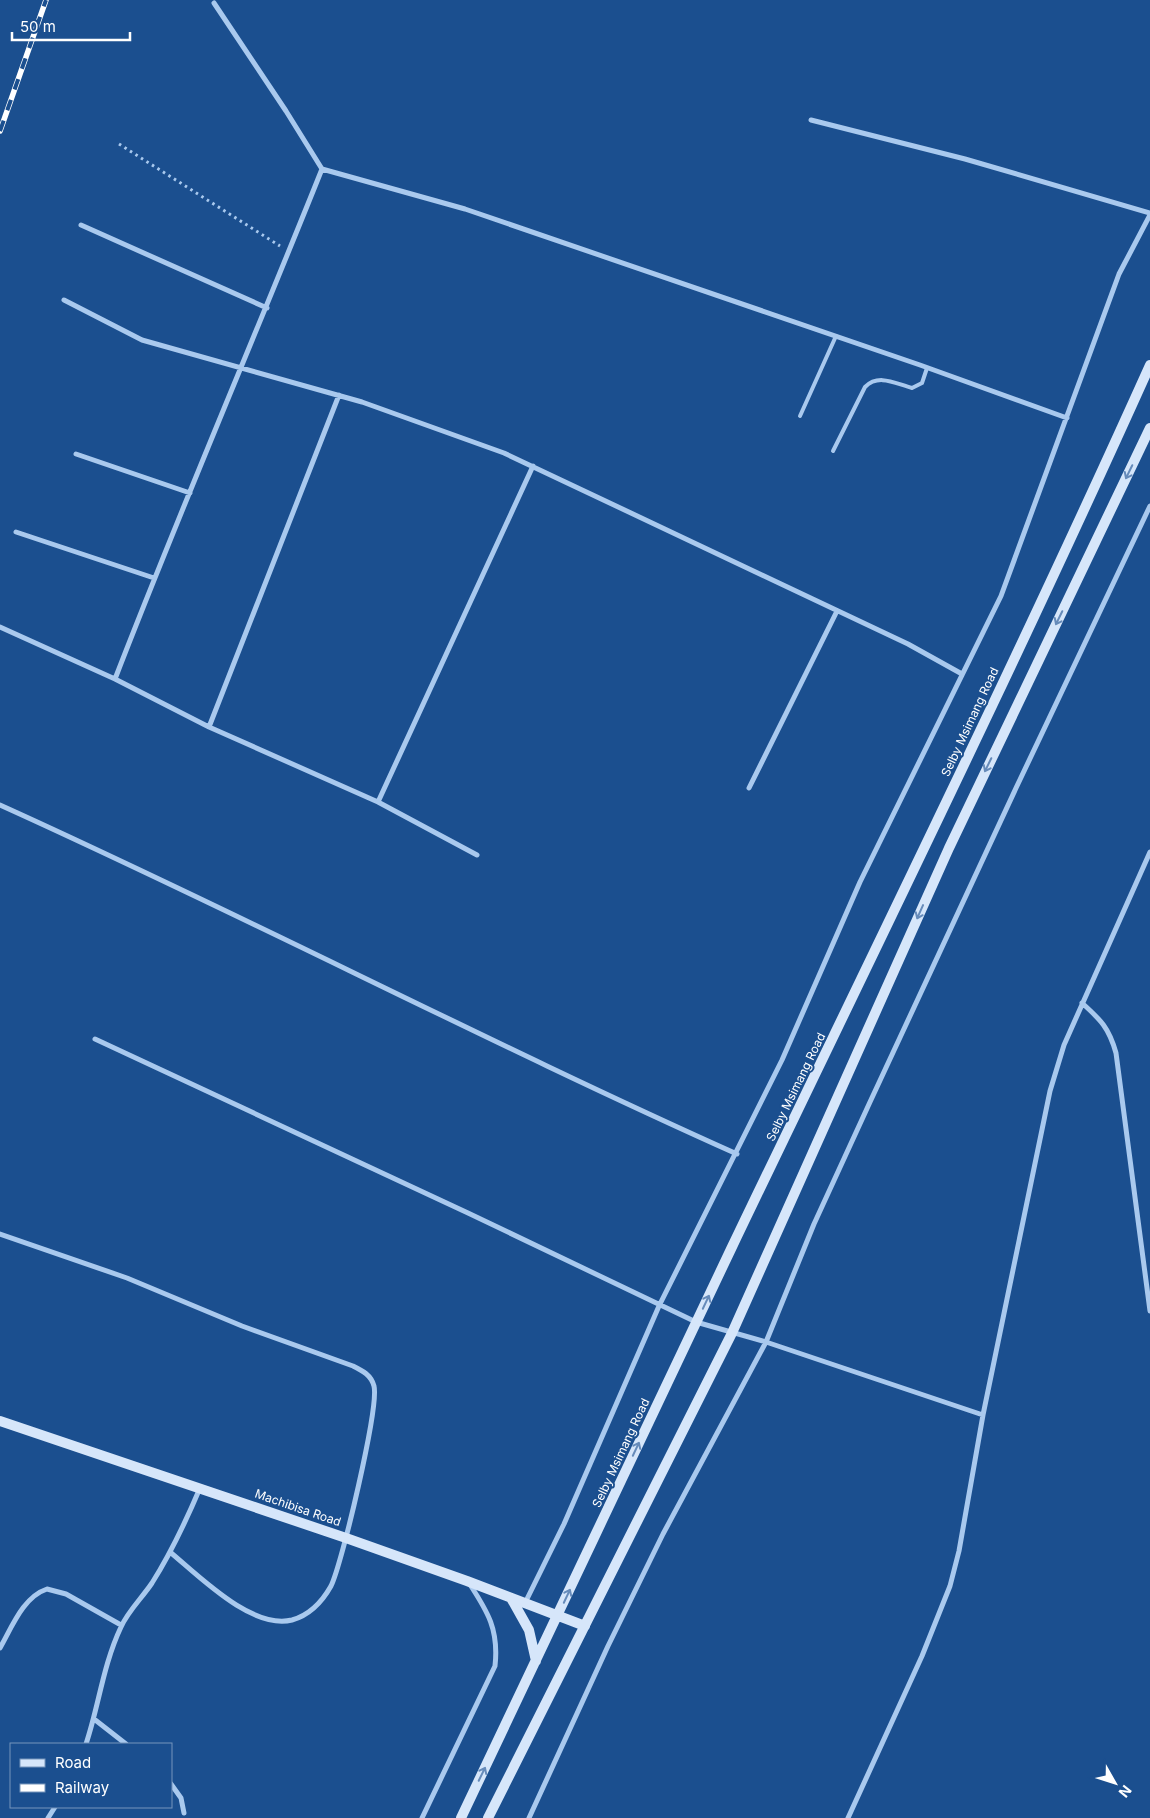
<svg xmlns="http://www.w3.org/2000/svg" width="1150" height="1818" font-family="Inter,sans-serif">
  <rect width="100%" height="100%" fill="#1b4f8f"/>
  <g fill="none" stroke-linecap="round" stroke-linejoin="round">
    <path stroke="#a9c9ee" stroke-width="3" stroke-dasharray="2.5 4" stroke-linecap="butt" d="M119,144l161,102"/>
    <path stroke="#a9c9ee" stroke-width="4" d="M800,416l36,-80
      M833,451l32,-64c14,-14 31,-3 47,1l10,-5 5,-15"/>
    <path stroke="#a9c9ee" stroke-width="5" d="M214,3l72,108 36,58 143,40 455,156 147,53
      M811,120l154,39 185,54
      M81,225l186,83
      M64,300l78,40 220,62 142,51 404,191 54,30
      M76,454l114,39
      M16,532l138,46
      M0,627l115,52 94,48 169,75 99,53
      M115,679c66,-171 139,-340 207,-510
      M209,727l130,-332
      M749,788l88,-177
      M378,802l155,-336
      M0,805c248,112 489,238 737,349
      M1082,1003c19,17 27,25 34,50l34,258
      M95,1039l373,174 228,109 70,20 217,73
      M0,1234l127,44 115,48 111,40c10,5 18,9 21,20 5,21 -32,178 -43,200 -9,16 -21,29 -39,34 -40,10 -93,-44 -122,-68
      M525,1603l39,-79 95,-218 123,-246 78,-178 141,-286 118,-322 31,-59
      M0,1648c12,-21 23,-51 47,-59l19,5 55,31
      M94,1719l32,25
      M86,1744c13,-39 17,-79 35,-117 7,-16 21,-29 31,-44 19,-30 34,-62 48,-95
      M171,1784l10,14 3,15
      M48,1818l7,-11
      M422,1818l73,-152c4,-36 -7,-54 -26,-83
      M529,1818l79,-172 55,-112 103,-192 48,-118 56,-122 146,-314 134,-282
      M848,1818l74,-162 28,-70 9,-35 24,-136 67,-324 14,-46 86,-193"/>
    <path stroke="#d6e6fa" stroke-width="10" d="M0,1421l346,117 121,43 118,45
      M511,1598l18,32 7,31
      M461,1818c91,-189 179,-380 270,-569 141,-294 285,-586 419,-884
      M488,1818l244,-485 217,-485 201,-420"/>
    <defs>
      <path id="rail" d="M0,131l46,-131"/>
    </defs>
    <use href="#rail" stroke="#fff" stroke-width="5.5"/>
    <use href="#rail" stroke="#1b4f8f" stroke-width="4" stroke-dasharray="11" stroke-linecap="butt"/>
  </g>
  <defs><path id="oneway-shaft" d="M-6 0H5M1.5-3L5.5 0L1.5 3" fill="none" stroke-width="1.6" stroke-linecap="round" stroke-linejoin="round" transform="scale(1.25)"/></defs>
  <g stroke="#668bba">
    <use href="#oneway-shaft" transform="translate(1129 472) rotate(116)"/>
    <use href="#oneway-shaft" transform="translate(1059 618) rotate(116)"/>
    <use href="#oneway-shaft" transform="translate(988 765) rotate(116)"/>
    <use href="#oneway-shaft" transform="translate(920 912) rotate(114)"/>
    <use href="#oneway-shaft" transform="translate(706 1302) rotate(-65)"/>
    <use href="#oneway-shaft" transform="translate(636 1449) rotate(-65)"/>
    <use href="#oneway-shaft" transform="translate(567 1596) rotate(-65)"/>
    <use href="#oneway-shaft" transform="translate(482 1774) rotate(-64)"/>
  </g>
  <g text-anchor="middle" stroke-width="4" stroke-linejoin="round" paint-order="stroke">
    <g font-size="12" fill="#fff" stroke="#1b4f8f">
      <text transform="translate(970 722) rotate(-65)" y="4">Selby Msimang Road</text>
      <text transform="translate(796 1087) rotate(-64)" y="4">Selby Msimang Road</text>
      <text transform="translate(621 1453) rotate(-65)" y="4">Selby Msimang Road</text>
      <text transform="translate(298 1508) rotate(19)" y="4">Machibisa Road</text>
    </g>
  </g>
  <rect x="10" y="1743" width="162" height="65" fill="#1b4f8f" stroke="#7695bc"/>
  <rect x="20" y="1759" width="25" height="8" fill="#d6e6fa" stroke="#7695bc"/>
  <text x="55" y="1768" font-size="15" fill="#ffffff">Road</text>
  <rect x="20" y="1784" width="25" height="8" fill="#ffffff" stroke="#7695bc"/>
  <text x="55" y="1793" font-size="15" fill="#ffffff">Railway</text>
  <g transform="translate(1115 1783) rotate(129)" stroke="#1b4f8f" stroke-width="4" paint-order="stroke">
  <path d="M0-4L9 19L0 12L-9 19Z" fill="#ffffff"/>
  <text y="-8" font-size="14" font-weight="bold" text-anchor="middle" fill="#ffffff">N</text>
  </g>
  <path d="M12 32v8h118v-8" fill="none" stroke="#ffffff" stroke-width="2.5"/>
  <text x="20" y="32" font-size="15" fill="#ffffff" stroke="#1b4f8f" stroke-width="4" paint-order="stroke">50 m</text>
</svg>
